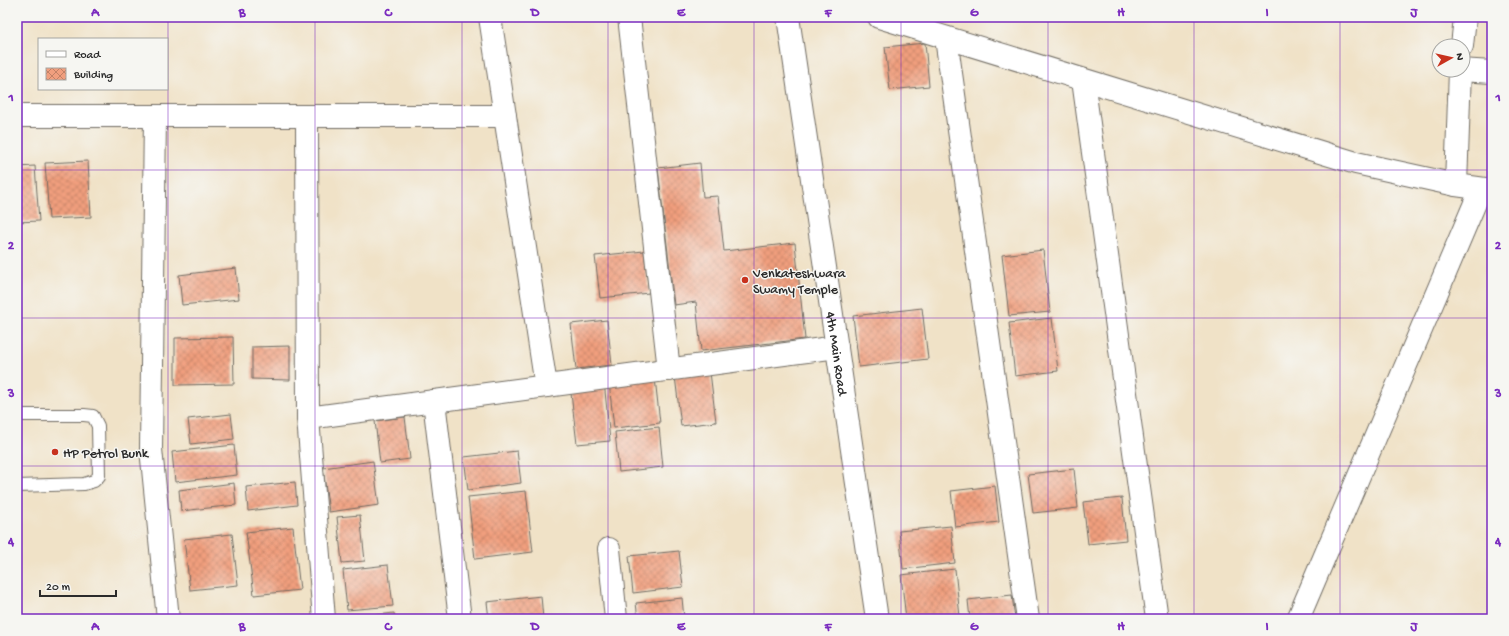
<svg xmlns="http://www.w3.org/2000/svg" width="1509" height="636" font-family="'Gochi Hand',sans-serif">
  <defs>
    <pattern id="building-cross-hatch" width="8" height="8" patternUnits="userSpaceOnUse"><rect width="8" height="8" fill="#f19f7e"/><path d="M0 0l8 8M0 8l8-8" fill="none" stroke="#c38267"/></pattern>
  </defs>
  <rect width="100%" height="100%" fill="#f6f6f2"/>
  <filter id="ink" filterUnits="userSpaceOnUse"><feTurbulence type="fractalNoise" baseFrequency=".025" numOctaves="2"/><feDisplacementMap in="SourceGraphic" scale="8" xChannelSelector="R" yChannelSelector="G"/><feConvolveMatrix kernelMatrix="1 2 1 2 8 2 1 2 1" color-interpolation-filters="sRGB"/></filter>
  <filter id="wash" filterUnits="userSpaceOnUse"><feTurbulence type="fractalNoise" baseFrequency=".012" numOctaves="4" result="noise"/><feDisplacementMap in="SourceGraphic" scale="16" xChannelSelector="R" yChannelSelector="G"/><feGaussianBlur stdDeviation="0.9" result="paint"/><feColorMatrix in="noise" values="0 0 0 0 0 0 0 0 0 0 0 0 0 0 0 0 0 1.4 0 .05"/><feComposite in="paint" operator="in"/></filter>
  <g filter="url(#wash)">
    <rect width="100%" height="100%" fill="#f0e2c7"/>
    <g id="blocks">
      <path fill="url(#building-cross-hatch)" d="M925,43l4,43 -39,4 -5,-43z
        M88,161l3,56 -42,2 -4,-56z
        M700,163l3,34 15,-1 6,55 71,-8 10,96 -104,12 -5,-49 -22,3 -16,-137z
        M35,166l4,55 -22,1v-55z
        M1043,250l7,62 -41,4 -7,-61z
        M644,251l5,42 -49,5 -5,-42z
        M236,268l3,31 -57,6 -3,-30z
        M922,308l6,51 -69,8 -6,-51z
        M1052,318l6,53 -43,5 -6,-53z
        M607,320l5,45 -36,4 -5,-45z
        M233,337l1,47 -59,1v-47z
        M290,346v34l-38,-1v-32z
        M710,372l6,50 -35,4 -6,-50z
        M655,378l5,45 -46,5 -5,-45z
        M604,381l6,60 -33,3 -7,-59z
        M231,414l3,25 -43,5 -3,-25z
        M405,417l5,42 -30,4 -5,-42z
        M659,427l4,40 -44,5 -4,-40z
        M234,445l3,30 -62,7 -3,-30z
        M517,451l4,32 -53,7 -4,-33z
        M373,461l6,44 -50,7 -6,-44z
        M1074,469l4,39 -45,5 -5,-39z
        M295,482l2,23 -49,6 -2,-24z
        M234,483l2,22 -55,6 -2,-21z
        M995,486l4,36 -44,5 -4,-36z
        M526,491l7,61 -58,7 -7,-62z
        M1122,498l4,42 -38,4 -5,-42z
        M360,515l5,46 -23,2 -5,-46z
        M951,526l4,37 -52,6 -4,-38z
        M293,527l7,63 -46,5 -8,-63z
        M232,534l6,51 -48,5 -6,-51z
        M679,551l4,36 -50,6 -4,-37z
        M388,565l5,41 -46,4 -4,-40z
        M955,569l5,48 -54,2 -5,-44z
        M1012,595l3,24h-45l-2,-19z
        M541,596l2,23h-54l-2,-17z
        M682,598l2,21h-46l-2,-16z
        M394,613l1,6h-44v-1z"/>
    </g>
  </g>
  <g filter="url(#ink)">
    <use href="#blocks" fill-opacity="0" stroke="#706b62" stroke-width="1"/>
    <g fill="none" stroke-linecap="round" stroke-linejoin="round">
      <defs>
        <path id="service" d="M17,415h67l9,1 5,10 1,50 -5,5 -10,3 -67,2"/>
        <g id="minor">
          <path d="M490,17l56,369"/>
          <path d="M629,17l40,353"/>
          <path id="s1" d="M788,17l89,602"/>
          <path d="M879,17l477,146 100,22 36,5"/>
          <path d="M946,38l82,581"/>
          <path d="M1462,46l3,-29"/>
          <path d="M1460,70l32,2"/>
          <path d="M1083,80l74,539"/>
          <path d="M17,116h488"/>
          <path d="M155,116l-4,333 17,170"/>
          <path d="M307,116l1,302 16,201"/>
          <path d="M1456,185l4,-115"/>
          <path d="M434,401l26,218"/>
          <path d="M308,418l529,-71"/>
          <path d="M609,549l7,70"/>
          <path d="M1298,619l183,-430"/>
        </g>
      </defs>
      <use href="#service" stroke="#706b62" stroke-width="14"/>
      <use href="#minor" stroke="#706b62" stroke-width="24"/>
      <use href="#service" stroke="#fff" stroke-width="12"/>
      <use href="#minor" stroke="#fff" stroke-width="22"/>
    </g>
  </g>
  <path fill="none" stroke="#7b2cbf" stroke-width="1" stroke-opacity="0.55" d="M168,17v602M315,17v602M462,17v602M608,17v602M754,17v602M901,17v602M1048,17v602M1194,17v602M1340,17v602M17,170h1475M17,318h1475M17,466h1475"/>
  <g fill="#c8321e" stroke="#f6f6f2" stroke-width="1.5">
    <circle cx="745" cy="280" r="4"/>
    <circle cx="55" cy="452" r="4"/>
  </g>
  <g text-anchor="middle" stroke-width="3" stroke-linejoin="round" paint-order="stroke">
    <g font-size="14" fill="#2b2b2b" stroke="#f6f6f2" text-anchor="start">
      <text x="753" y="277">Venkateshwara<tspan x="753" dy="16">Swamy Temple</tspan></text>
      <text x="63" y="457">HP Petrol Bunk</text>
    </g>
    <g font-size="14" fill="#2b2b2b" stroke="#f6f6f2">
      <text dy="5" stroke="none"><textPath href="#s1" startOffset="340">4th Main Road</textPath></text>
    </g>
  </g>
  <rect width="1509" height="636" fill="none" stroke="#f6f6f2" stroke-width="44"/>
  <rect x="38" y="38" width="130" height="52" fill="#f6f6f2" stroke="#a5a5a2"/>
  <rect x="46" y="51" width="20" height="6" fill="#ffffff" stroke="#a5a5a2"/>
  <text x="74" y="58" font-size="12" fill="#2b2b2b">Road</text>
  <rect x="46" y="68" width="20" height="12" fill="url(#building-cross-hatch)" stroke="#a5a5a2"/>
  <text x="74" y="78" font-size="12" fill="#2b2b2b">Building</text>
  <g transform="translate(1451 58) rotate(82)"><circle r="19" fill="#f6f6f2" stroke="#a5a5a2"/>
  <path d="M0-3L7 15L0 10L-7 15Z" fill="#c8321e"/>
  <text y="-6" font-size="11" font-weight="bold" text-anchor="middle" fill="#2b2b2b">N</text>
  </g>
  <path d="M40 590v6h76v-6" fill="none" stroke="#2b2b2b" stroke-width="2"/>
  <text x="46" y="590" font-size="12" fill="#2b2b2b" stroke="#f6f6f2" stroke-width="3" paint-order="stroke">20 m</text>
  <rect x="22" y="22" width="1465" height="592" fill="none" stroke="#7b2cbf" stroke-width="1.5"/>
  <g font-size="13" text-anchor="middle" font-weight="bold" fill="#7b2cbf">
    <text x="95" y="16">A</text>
    <text x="242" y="16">B</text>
    <text x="388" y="16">C</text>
    <text x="535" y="16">D</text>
    <text x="681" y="16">E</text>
    <text x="828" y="16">F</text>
    <text x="974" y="16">G</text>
    <text x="1121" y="16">H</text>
    <text x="1267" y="16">I</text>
    <text x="1414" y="16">J</text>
    <text x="11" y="101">1</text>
    <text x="1498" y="101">1</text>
    <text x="11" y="249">2</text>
    <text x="1498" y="249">2</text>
    <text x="11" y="397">3</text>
    <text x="1498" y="397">3</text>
    <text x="11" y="545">4</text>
    <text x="1498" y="545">4</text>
    <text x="95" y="630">A</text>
    <text x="242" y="630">B</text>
    <text x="388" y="630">C</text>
    <text x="535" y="630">D</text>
    <text x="681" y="630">E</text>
    <text x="828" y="630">F</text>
    <text x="974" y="630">G</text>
    <text x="1121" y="630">H</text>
    <text x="1267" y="630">I</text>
    <text x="1414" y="630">J</text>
  </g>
</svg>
